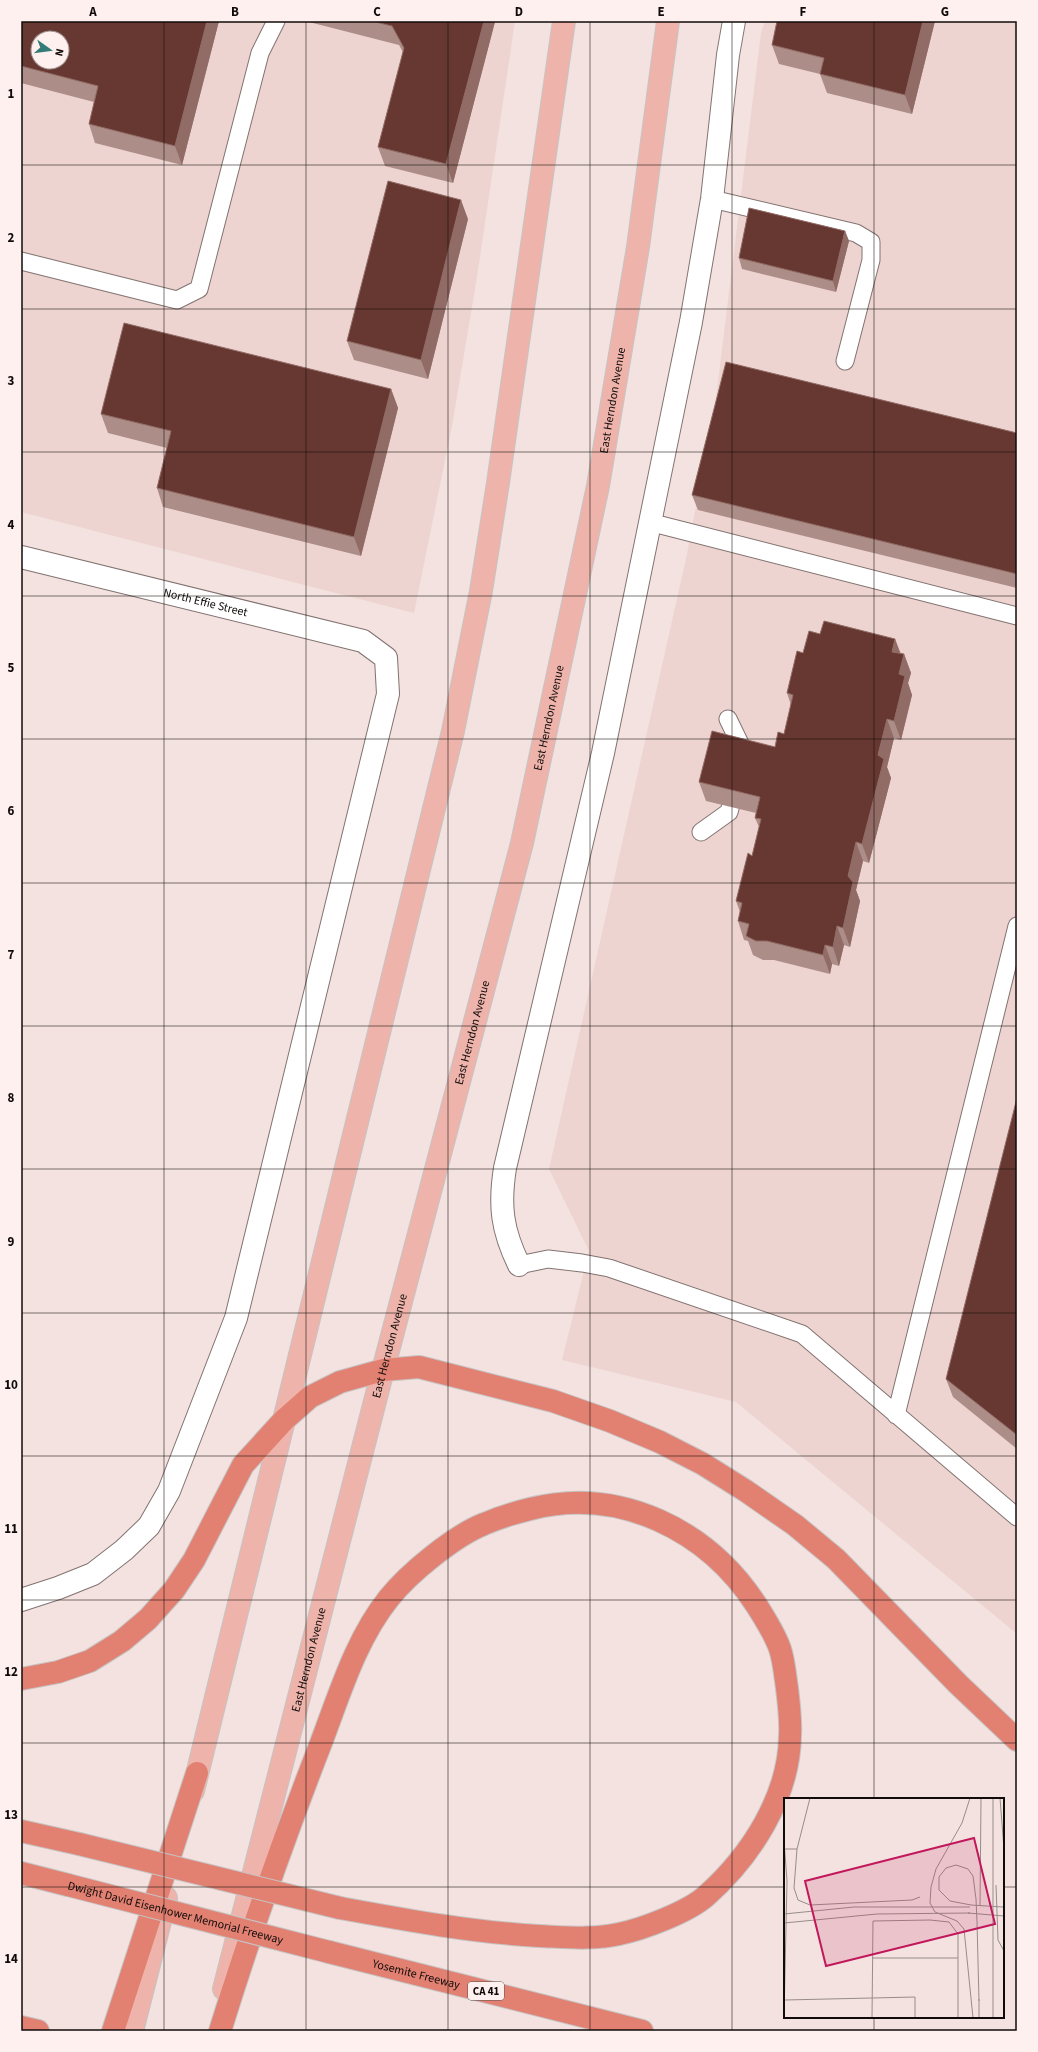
<svg xmlns="http://www.w3.org/2000/svg" width="1038" height="2052" font-family="'Source Sans 3',sans-serif">
  <rect width="100%" height="100%" fill="#f3e2df"/>
  <path fill="#edd4d0" fill-rule="evenodd" d="M21,21h494l-38,256 -25,149 -38,187 -393,-101zM38,38h24v24h-24z
    M765,21h252v617l-113,-29 113,29v996l-281,-232 -174,-42 27,-109 -40,-82 138,-615 28,-148 46,-373z"/>
  <g fill="none" stroke-linecap="round" stroke-linejoin="round">
    <defs>
      <path id="lane" d="M712,199l144,34 15,9v18l-26,101
        M21,261l156,39 22,-11 61,-236 16,-32
        M649,522l368,94
        M728,719l16,33 -1,6
        M701,832l28,-20 7,-27
        M519,1265l29,-6 34,4 27,5 193,66 215,183
        M896,1415l121,-489"/>
      <g id="street">
        <path id="s1" d="M21,557l342,84 23,17 2,36 -152,624 -67,173 -20,35 -25,24 -31,24 -35,14 -37,12"/>
        <path d="M519,1265c-17,-35 -20,-59 -14,-97l98,-415 88,-431 21,-123 16,-144 6,-34"/>
      </g>
      <g id="primary">
        <path d="M193,1791l260,-1060 28,-140 17,-108 66,-462"/>
        <path id="s2" d="M224,1989l159,-619 139,-527 76,-357 40,-239 30,-226"/>
        <path d="M132,2031l34,-133"/>
      </g>
      <g id="highway">
        <path d="M21,1679l37,-7 32,-11 32,-20 26,-22 26,-29 20,-30 49,-95 41,-45 26,-23 30,-15 43,-12 36,-3 134,34 57,20 50,21 43,22 43,27 49,34 41,34 122,125 59,56"/>
        <path d="M21,1831l58,13"/>
        <path d="M21,1873l47,12"/>
        <path id="s3" d="M329,1952l313,79"/>
        <path d="M21,2027l17,4"/>
        <path d="M113,2031l84,-258"/>
        <path d="M220,2031c30,-97 64,-193 101,-288 19,-50 35,-104 68,-145 20,-25 65,-62 95,-74 14,-6 30,-11 46,-15 90,-23 178,21 227,97 8,13 18,28 23,43 4,12 5,26 7,39 2,16 4,32 3,48 -1,61 -39,120 -84,160 -18,16 -63,33 -87,38 -25,6 -55,3 -80,2 -68,-4 -133,-16 -199,-28"/>
      </g>
    </defs>
    <use href="#lane" stroke="#827371" stroke-width="19"/>
    <use href="#street" stroke="#827371" stroke-width="24"/>
    <use href="#primary" stroke="#c6c4c4" stroke-width="24"/>
    <use href="#highway" stroke="#c6c4c4" stroke-width="24"/>
    <use href="#lane" stroke="#fff" stroke-width="17"/>
    <use href="#street" stroke="#fff" stroke-width="22"/>
    <use href="#primary" stroke="#eeb3aa" stroke-width="22"/>
    <use href="#highway" stroke="#e28072" stroke-width="22"/>
    <defs>
      <g id="highway-bridge">
        <path d="M79,1844l261,64"/>
        <path id="s4" d="M68,1885l261,67"/>
      </g>
    </defs>
    <use href="#highway-bridge" stroke="#c6c4c4" stroke-width="24" stroke-linecap="butt"/>
    <use href="#highway-bridge" stroke="#e28072" stroke-width="22"/>
  </g>
  <path fill="#ad8d88" d="M21,21h198l-37,144 -87,-22 -6,-19 5,-22 -73,-19z
    M305,21h190l-42,162 -68,-17 -7,-19 25,-95 -4,-7z
    M935,21l-23,93 -85,-21 -7,-19 -41,-10 -7,-19z
    M468,219l-40,160 -74,-19 -7,-19z
    M845,231l4,10 -13,51 -94,-23 -3,-11z
    M391,389l7,19 -37,148 -198,-49 -6,-19 10,-40 -59,-15 -7,-19z
    M1017,433v155l-319,-78 -6,-15z
    M820,634l75,5 6,15h3l7,19 -3,10 4,12 -11,45 -7,-2 -7,29 4,11 -22,85 -6,-2 -7,29 4,11 -10,46 -6,-2 -5,21 -7,-2 -2,10 -56,-14h-11l-10,-5 -5,-14 -4,-1 -6,-19 2,-9 -4,-11 16,-45 7,-29 -4,-9 1,-5 -50,-12 -7,-19 76,-35 9,-13 7,-29 -4,-12 16,-40z
    M1017,1098v351l-64,-52 -7,-18z"/>
  <path fill="#916b65" d="M207,21h12l-37,144 -7,-19z
    M484,21h11v1l-42,161 -7,-19z
    M923,21h12l-23,93 -7,-19z
    M461,200l7,19 -40,160 -7,-19z
    M845,231l4,10 -13,51 -3,-11z
    M391,389l7,19 -37,148 -7,-19z
    M895,639l7,19 -10,-6z
    M904,654l7,19 -3,10 4,12 -11,45 -7,-19 5,-47z
    M887,719l7,19 -7,29 4,11 -22,85 -7,-19 16,-89z
    M856,842l7,19 -7,29 4,11 -10,46 -7,-19 5,-52z
    M837,926l7,19 -5,21 -6,-19z
    M825,945l7,19 -2,10 -7,-19z"/>
  <path fill="#673831" stroke="#916b65" fill-rule="evenodd" d="M21,21h186l-32,125 -86,-22 9,-38 -77,-20zM38,38h24v24h-24z
    M371,21h113l-38,143 -68,-17 26,-99 -12,-22z
    M777,21h146l-18,74 -85,-21 4,-16 -52,-13z
    M388,181l73,19 -40,160 -74,-19z
    M749,208l96,23 -12,50 -94,-23z
    M124,323l267,66 -37,148 -197,-49 14,-57 -70,-17z
    M726,362l291,71v141l-325,-79z
    M824,621l71,18 -3,13 12,2 -5,20 6,2 -11,45 -7,-2 -9,36 6,4 -22,85 -6,-2 -8,34 5,6 -10,46 -6,-2 -4,21 -8,-2 -2,10 -56,-14h-11l-10,-5 3,-12 -11,-3 4,-18 -6,-2 12,-48 4,3 9,-37 -6,-1 5,-21 -61,-15 13,-51 63,16 3,-15 6,2 9,-39 -6,-2 10,-42 6,2 6,-22 11,3z
    M1017,1098v337l-71,-56z"/>
  <path fill="none" stroke="#100b0a" stroke-width="1" stroke-opacity="0.55" d="M164,21v2010M306,21v2010M448,21v2010M590,21v2010M732,21v2010M874,21v1778M21,165h996M21,309h996M21,452h996M21,596h996M21,739h996M21,883h996M21,1026h996M21,1169h996M21,1313h996M21,1456h996M21,1600h996M21,1743h996M21,1887h764M1003,1887h14M874,2017v14"/>
  <g text-anchor="middle" stroke-width="4" stroke-linejoin="round" paint-order="stroke">
    <rect fill="#fef0ee" stroke="#57504e" stroke-width="1" x="468" y="1982" width="36" height="18" rx="3"/>
    <g font-size="11" font-weight="bold" fill="#100b0a">
      <text x="486" y="1995">CA 41</text>
    </g>
    <g font-size="12" fill="#100b0a" stroke="#fef0ee">
      <text dy="4" stroke="none"><textPath href="#s2" startOffset="1636">East Herndon Avenue</textPath></text>
      <text dy="4" stroke="none"><textPath href="#s1" startOffset="190">North Effie Street</textPath></text>
      <text dy="4" stroke="none"><textPath href="#s2" startOffset="1312">East Herndon Avenue</textPath></text>
      <text dy="4" stroke="none"><textPath href="#s2" startOffset="988">East Herndon Avenue</textPath></text>
      <text dy="4" stroke="none"><textPath href="#s2" startOffset="664">East Herndon Avenue</textPath></text>
      <text dy="4" stroke="none"><textPath href="#s2" startOffset="340">East Herndon Avenue</textPath></text>
      <text dy="4" stroke="none"><textPath href="#s4" startOffset="111">Dwight David Eisenhower Memorial Freeway</textPath></text>
      <text dy="4" stroke="none"><textPath href="#s3" startOffset="90">Yosemite Freeway</textPath></text>
    </g>
  </g>
  <g transform="translate(784 1798)">
    <rect width="220" height="220" fill="#f3e2df"/>
    <path fill="none" stroke="#988c8a" stroke-width="1" d="M26,0l-13,51 -3,39 4,12 12,5 102,-5 8,-3M186,0l-8,25 -26,46 -5,18 -1,16 5,9 22,9 7,8 9,89M216,0l4,51M0,43l3,40 -3,137M0,51h13M212,87l2,55 6,11M196,108l1,-108M184,115l36,3M0,116l70,-7h116M0,125l93,-9 93,-1M88,160h86M195,201v19M1,202l130,-3v21M195,203l-2,-79 -1,-23 -3,-23 -5,-7 -12,-4 -10,3 -7,9v13l11,11 21,4 32,2M88,220l1,-97 57,-1 19,2 9,12v84M209,220v-220"/>
    <path fill="#c2185b" fill-opacity="0.15" stroke="#c2185b" stroke-width="2" d="M190,40l21,86 -169,42 -21,-85z"/>
    <rect width="220" height="220" fill="none" stroke="#100b0a" stroke-width="2"/>
  </g>
  <rect width="1038" height="2052" fill="none" stroke="#fef0ee" stroke-width="44"/>
  <g transform="translate(50 50) rotate(104)"><circle r="19" fill="#fef0ee" stroke="#9f9493"/>
  <path d="M0-3L7 15L0 10L-7 15Z" fill="#327b77"/>
  <text y="-6" font-size="11" font-weight="bold" text-anchor="middle" fill="#100b0a">N</text>
  </g>
  <rect x="22" y="22" width="994" height="2008" fill="none" stroke="#100b0a" stroke-width="1.5"/>
  <g font-size="13" text-anchor="middle" font-weight="bold" fill="#100b0a">
    <text x="93" y="16">A</text>
    <text x="235" y="16">B</text>
    <text x="377" y="16">C</text>
    <text x="519" y="16">D</text>
    <text x="661" y="16">E</text>
    <text x="803" y="16">F</text>
    <text x="945" y="16">G</text>
    <text x="11" y="98">1</text>
    <text x="11" y="242">2</text>
    <text x="11" y="385">3</text>
    <text x="11" y="529">4</text>
    <text x="11" y="672">5</text>
    <text x="11" y="815">6</text>
    <text x="11" y="959">7</text>
    <text x="11" y="1102">8</text>
    <text x="11" y="1246">9</text>
    <text x="11" y="1389">10</text>
    <text x="11" y="1533">11</text>
    <text x="11" y="1676">12</text>
    <text x="11" y="1819">13</text>
    <text x="11" y="1963">14</text>
  </g>
</svg>
